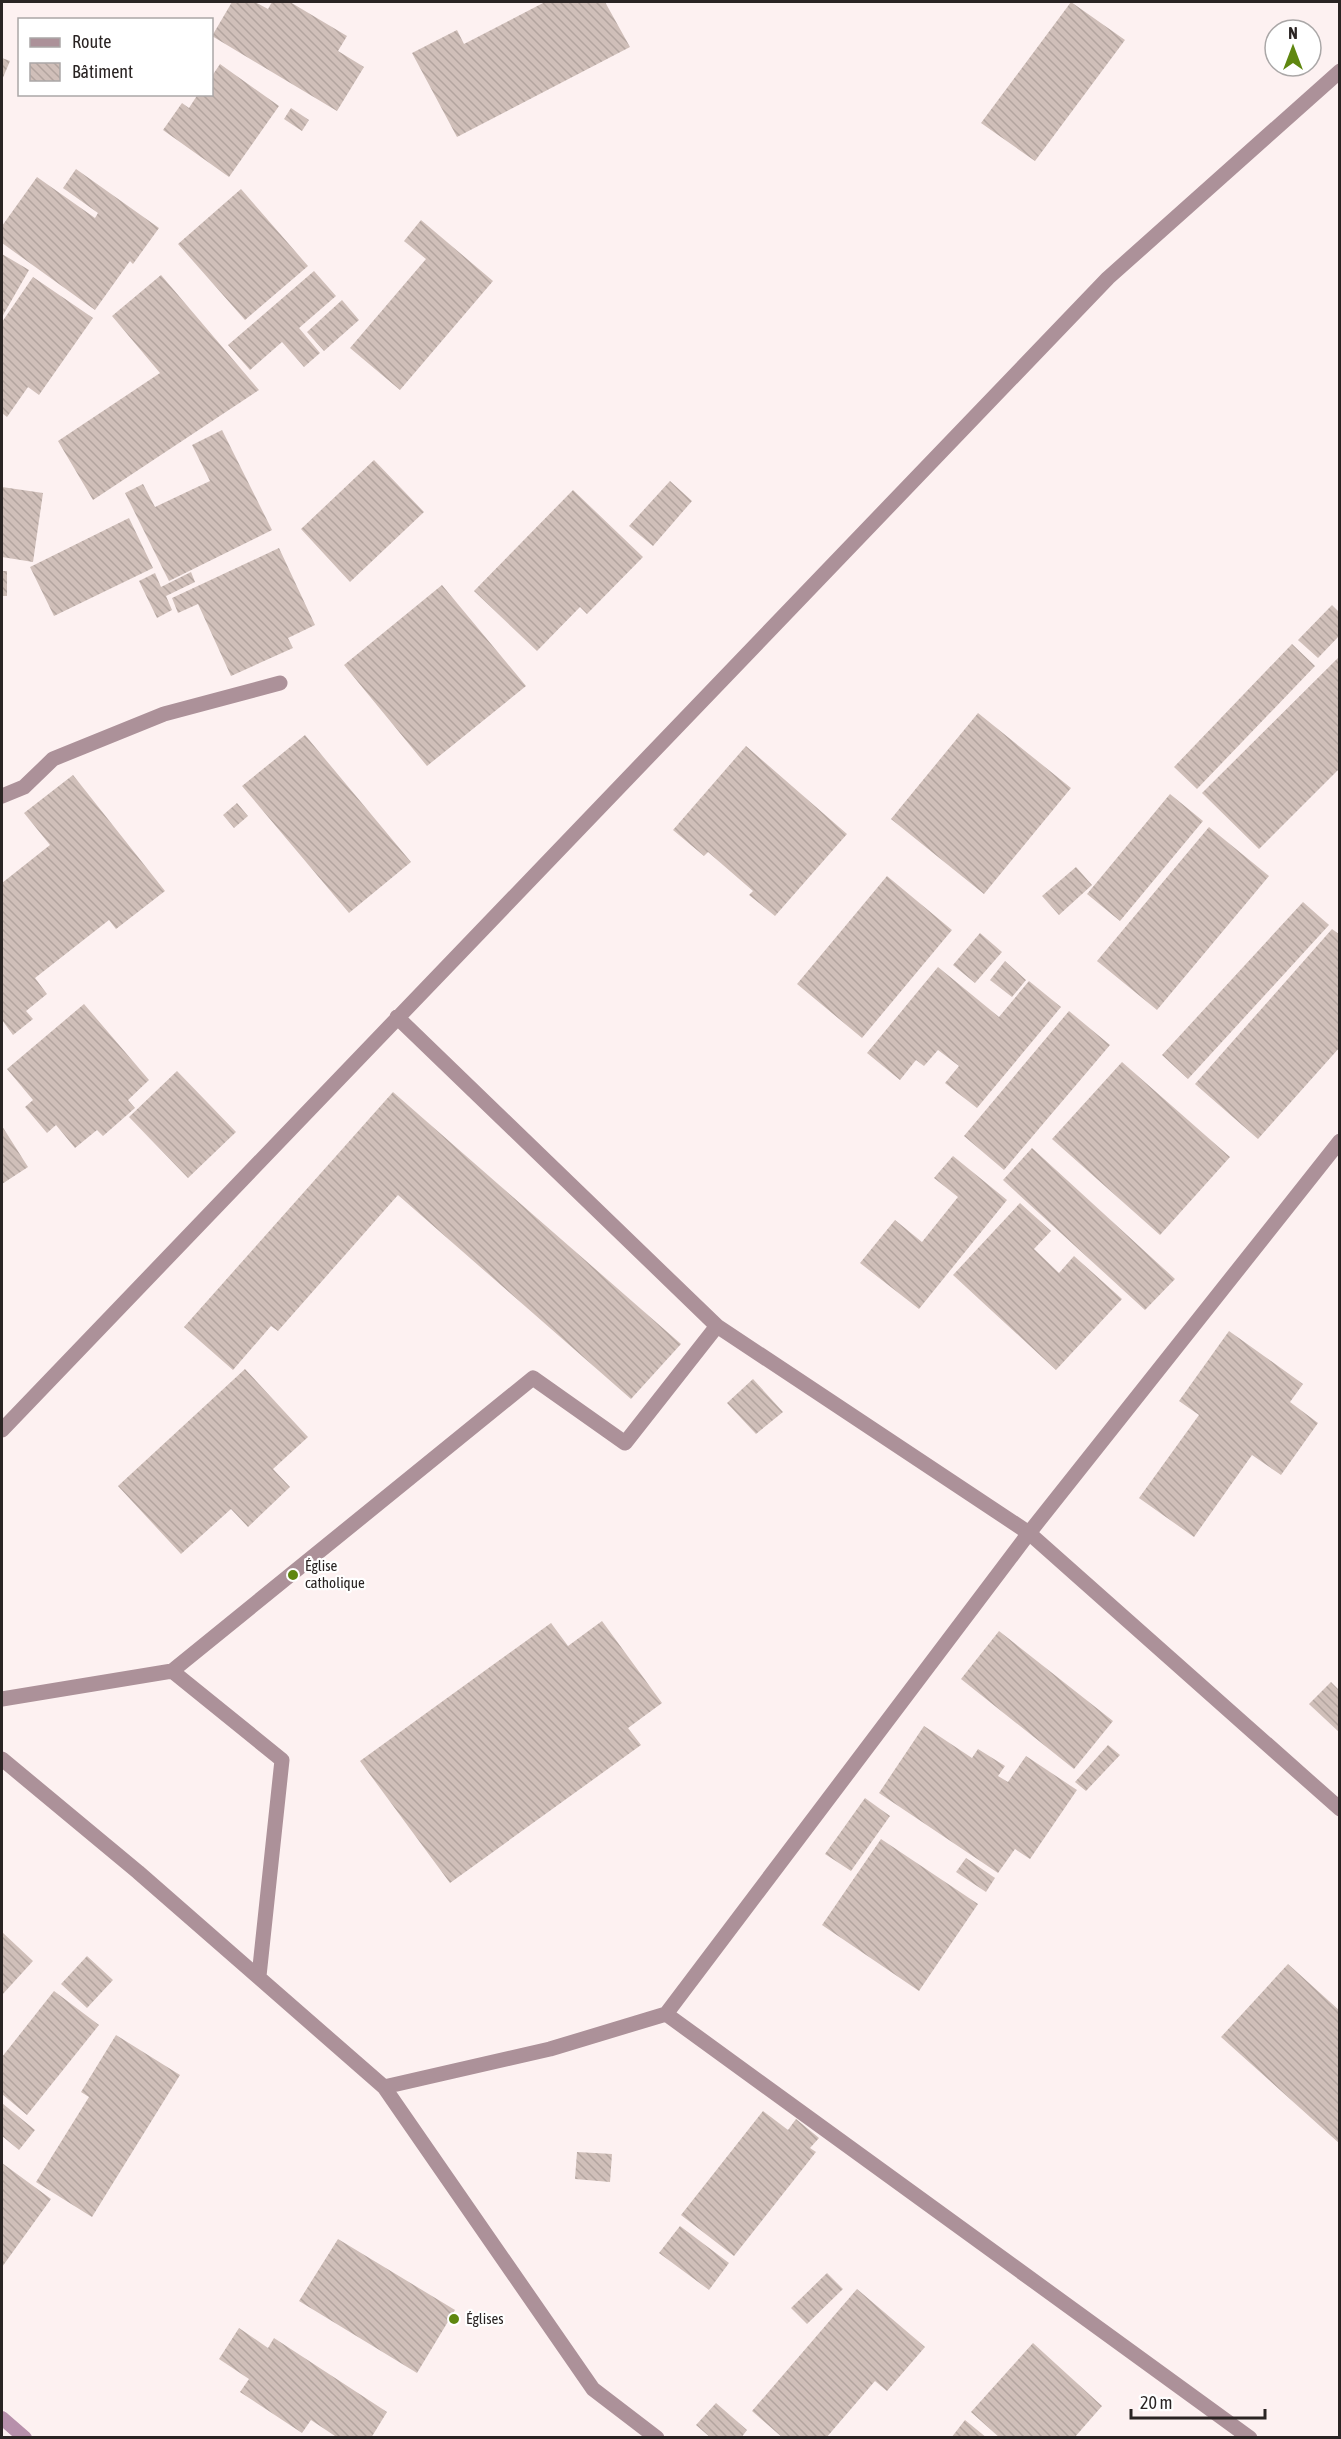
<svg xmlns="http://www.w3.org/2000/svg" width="1341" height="2439" font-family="'Asap Condensed',sans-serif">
  <defs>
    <pattern id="building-back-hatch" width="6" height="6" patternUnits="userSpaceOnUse" patternTransform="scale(1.5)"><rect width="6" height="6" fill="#d0bfb9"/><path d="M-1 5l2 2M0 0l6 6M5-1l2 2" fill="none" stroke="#b3a49f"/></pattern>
  </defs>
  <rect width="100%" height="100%" fill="#fdf1f1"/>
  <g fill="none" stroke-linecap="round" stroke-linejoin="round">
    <path stroke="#b790ab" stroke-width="14" d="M2,2418l23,20"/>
  </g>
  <path fill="url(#building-back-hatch)" d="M232,2h23l13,7 4,-7h18l57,34 -9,15 26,16 -27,44 -125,-75z
    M545,2h60l25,45 -173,90 -45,-84 45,-23 7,14z
    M1071,2l54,38 -90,121 -54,-38z
    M2,58l8,3 -8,19z
    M220,64l59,42 -50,71 -66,-47 19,-27 7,5 9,-14h14v-18z
    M291,108l18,12 -7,11 -18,-12z
    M76,169l83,59 -26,36 -3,-3 -35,49 -93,-67v-17l35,-49 58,41 3,-5 -35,-25z
    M241,189l67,77 -63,54 -67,-76z
    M421,220l72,61 -93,109 -50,-42 76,-89 -22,-18z
    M2,254l27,16 -27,47z
    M314,271l22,25 -37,32 21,25 -16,14 -22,-25 -32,28 -22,-25z
    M161,275l98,115 -166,110 -35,-59 102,-68 -48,-57z
    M33,277l60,41 -54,77 -11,-8 -21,30 -5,-4v-91z
    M342,300l17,20 -35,31 -17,-19z
    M222,430l50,100 -103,51 -44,-88 18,-9 12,23 55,-26 -18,-36z
    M374,460l50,52 -74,70 -49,-53z
    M670,481l22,20 -39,45 -24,-20z
    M2,487l41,6 -10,69 -31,-5z
    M573,490l70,67 -56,57 -7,-7 -43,44 -63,-60z
    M129,518l24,50 -99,48 -24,-49z
    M279,548l36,77 -27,13 5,10 -62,28 -33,-72 -20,9 -6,-15z
    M2,571h5v25h-5z
    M191,572l4,10 -29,14 6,14 -15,8 -18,-37 16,-8 6,14z
    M442,585l84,101 -99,80 -83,-101z
    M1332,605l8,8v22l-22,23 -20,-18z
    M1292,644l23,22 -118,123 -23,-22z
    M1340,656v112l-81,81 -57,-56z
    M978,713l93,75 -87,106 -93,-75z
    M305,735l106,127 -62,51 -107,-127z
    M746,746l101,88 -72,82 -26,-21 4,-4 -45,-39 -4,4 -31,-26z
    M73,775l92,116 -49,38 -7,-9 -74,58 12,16 -21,17 7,8 -20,16 -11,-15v-137l48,-38 -26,-32z
    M1170,794l33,27 -83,100 -33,-27z
    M237,803l11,13 -14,12 -11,-13z
    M1209,827l60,49 -112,134 -60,-49z
    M1076,867l16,18 -33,30 -17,-19z
    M887,876l65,54 -90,108 -65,-54z
    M1303,902l26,23 -141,154 -26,-24z
    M1332,929l8,6v112l-82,92 -63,-55z
    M980,933l22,19 -27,31 -22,-18z
    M1005,961l21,19 -14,17 -22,-17z
    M938,967l61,50 30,-36 32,26 -84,101 -32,-25 14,-17 -21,-16 -14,16 -8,-6 -16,20 -33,-27z
    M84,1004l65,76 -21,20 7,8 -32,28 -6,-6 -22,18 -19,-23 -9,8 -22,-26 8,-7 -26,-31z
    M1069,1011l41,34 -106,125 -40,-34z
    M1122,1062l108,95 -70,78 -108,-96z
    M177,1071l59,61 -48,46 -59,-61z
    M393,1092l288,252 -50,55 -233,-204 -120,136 -7,-5 -38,44 -49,-43z
    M2,1126l26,41 -26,17z
    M1032,1148l143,131 -30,31 -142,-130z
    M953,1156l54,44 -88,109 -59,-46 35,-43 27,22 36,-45 -24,-19z
    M1020,1203l31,28 -17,18 25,24 15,-17 48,43 -66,71 -103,-95z
    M1229,1331l74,53 -13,18 28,21 -37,52 -29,-20 -58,82 -55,-39 60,-83 -20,-14z
    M245,1369l63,68 -35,32 17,18 -42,40 -17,-18 -50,45 -63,-68z
    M753,1379l30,33 -27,22 -29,-31z
    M602,1621l60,82 -34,25 13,17 -191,138 -90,-122 191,-138 17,23z
    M999,1631l114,90 -39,48 -113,-90z
    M1331,1682l9,9v42l-31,-29z
    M924,1726l48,32 6,-9 27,17 -7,10 10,6 18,-26 51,34 -47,69 -15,-10 -17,24 -119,-80z
    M1108,1745l12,10 -34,36 -11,-9z
    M865,1798l25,18 -39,55 -26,-17z
    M881,1839l97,65 -59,87 -97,-66z
    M966,1858l29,20 -9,14 -30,-20z
    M2,1932l31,29 -31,34z
    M87,1956l26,24 -26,28 -26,-24z
    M1288,1964l52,47v133l-119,-107z
    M54,1991l45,34 -72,90 -25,-21v-37z
    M116,2035l64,40 -88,142 -56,-35 53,-85 -8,-5z
    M2,2103l33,27 -16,20 -17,-14z
    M763,2111l25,19 8,-11 23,19 -9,10 6,4 -82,104 -53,-41z
    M577,2152l35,2 -2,28 -35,-3z
    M2,2163l49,36 -49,68z
    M680,2226l49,37 -20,27 -50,-37z
    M338,2239l117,71 -38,63 -118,-72z
    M827,2273l16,16 -36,35 -16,-16z
    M857,2289l68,58 -38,44 -12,-10 -49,57h-43l-31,-27z
    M239,2328l29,20 6,-10 113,74 -16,26h-33l-27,-18 -9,13 -62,-41 9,-13 -30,-20z
    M1033,2343l69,63 -28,32h-74l-29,-26z
    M716,2403l31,27 -6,8h-30l-15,-13z
    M965,2420l22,18h-36z"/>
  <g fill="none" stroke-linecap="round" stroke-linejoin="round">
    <path stroke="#ac9199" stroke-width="15" d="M2,796l22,-9 29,-28 111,-45 116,-31
      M397,1017l320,309 312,207 311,-392
      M2,1430l1106,-1152 232,-207
      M172,1671l361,-293 92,65 92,-117
      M2,1699l170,-28 110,89 -23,216
      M2,1759l136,113 246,215 166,-38 116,-35 363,-481 311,276
      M666,2014l584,424
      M384,2087l209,302 64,49"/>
  </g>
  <g fill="#5f8710" stroke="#fff" stroke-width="2">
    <circle cx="293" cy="1575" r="6"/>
    <circle cx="454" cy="2319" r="6"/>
  </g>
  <g text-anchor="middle" stroke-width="4.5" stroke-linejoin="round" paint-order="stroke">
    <g font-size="15" fill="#2a2423" stroke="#fff" text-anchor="start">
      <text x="305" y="1571">Église<tspan x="305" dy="17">catholique</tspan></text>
      <text x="466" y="2324">Églises</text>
    </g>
  </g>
  <rect width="1341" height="2439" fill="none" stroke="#2a2423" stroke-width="6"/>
  <rect x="18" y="18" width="195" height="78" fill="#ffffff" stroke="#aaa7a7" stroke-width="1.5"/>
  <rect x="30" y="38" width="30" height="9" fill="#ac9199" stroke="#aaa7a7" stroke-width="1.5"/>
  <text x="72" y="48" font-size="18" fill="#2a2423">Route</text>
  <rect x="30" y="63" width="30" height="18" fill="url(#building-back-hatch)" stroke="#aaa7a7" stroke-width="1.5"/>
  <text x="72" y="78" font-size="18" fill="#2a2423">Bâtiment</text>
  <g transform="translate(1293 48)"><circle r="28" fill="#ffffff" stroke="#aaa7a7" stroke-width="1.5"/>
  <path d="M0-4.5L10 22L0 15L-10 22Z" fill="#5f8710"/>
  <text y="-9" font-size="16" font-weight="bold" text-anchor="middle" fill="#2a2423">N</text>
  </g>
  <path d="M1131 2409v9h134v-9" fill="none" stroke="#2a2423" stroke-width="3"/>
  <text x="1140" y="2409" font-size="18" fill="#2a2423" stroke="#ffffff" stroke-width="4.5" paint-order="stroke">20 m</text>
</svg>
